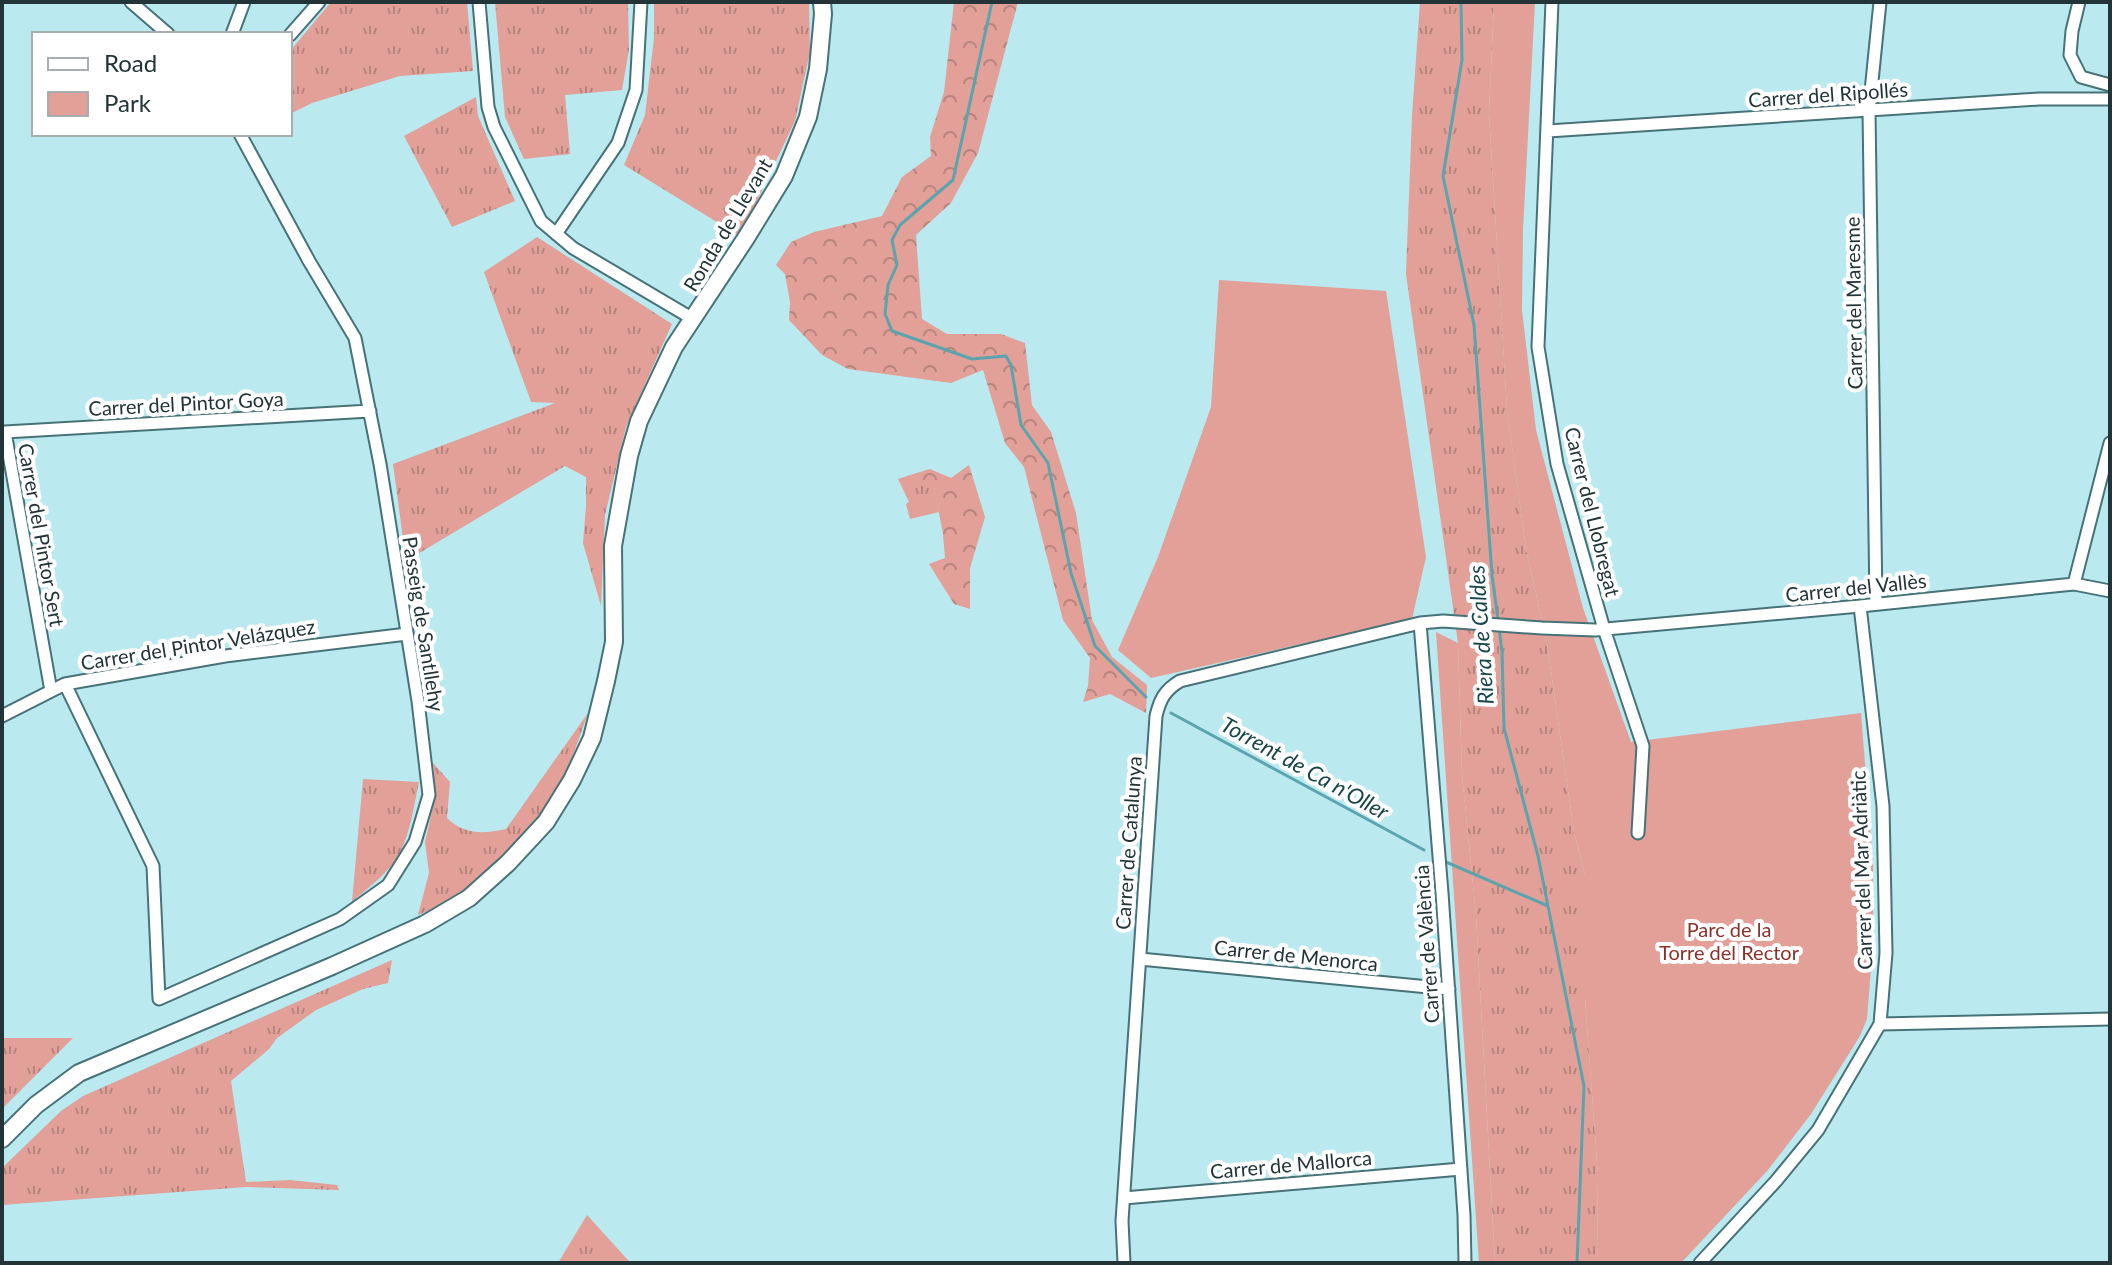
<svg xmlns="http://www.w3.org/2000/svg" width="2112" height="1265" font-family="Lato,sans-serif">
  <defs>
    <pattern id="grass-tufts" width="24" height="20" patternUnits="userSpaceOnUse" patternTransform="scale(2)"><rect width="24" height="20" fill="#e2a098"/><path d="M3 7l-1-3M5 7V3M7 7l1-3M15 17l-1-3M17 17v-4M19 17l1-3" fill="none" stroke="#b7837d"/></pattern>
    <pattern id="forest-crowns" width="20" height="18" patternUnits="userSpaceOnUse" patternTransform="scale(2)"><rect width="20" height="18" fill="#e2a098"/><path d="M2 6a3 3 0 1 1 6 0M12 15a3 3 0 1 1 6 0" fill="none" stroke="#b7837d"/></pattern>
  </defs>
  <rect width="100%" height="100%" fill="#bae9ef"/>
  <path fill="url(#grass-tufts)" d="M331,2h136l6,69 -73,5 -88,27 -22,11v-63z
    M495,2h133l1,48 -7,40 -57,5 5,59 -46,5 -19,-42z
    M654,2h155l1,50 -15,69 -38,80 -19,34 -114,-70 21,-50 9,-77z
    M1420,2h74l-5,111 18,296 19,140 21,94 27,189 11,42v124l13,178 -1,87h-102l-19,-348 -14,-141 -4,-131 -52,-369 6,-158z
    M476,97l2,19 37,85 -63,26 -48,-91z
    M537,237l135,87 -46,103 -21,88 -4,91 -18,-63 3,-37v-29l-21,-11 -159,95 -13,-97 162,-61 -24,-1 -47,-130z
    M910,475l24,11 5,26 -29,7 -4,-15 3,-2 -11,-23z
    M588,713c-9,25 -17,51 -30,75 -18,35 -73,89 -107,111 -10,7 -22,11 -33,16l11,-42 -4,-31 10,-44 -2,-35 17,19 -3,36c18,17 36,16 59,11z
    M363,779l56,3c-5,23 -8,47 -18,69 -10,20 -32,36 -49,51z
    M392,960l-4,23 -25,6 -47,21 -39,28 -8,11 -38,32 15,101 44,-2 47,5 2,5 -93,-3 -244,18v-37l59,-57 22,-15z
    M2,1038h71l-71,71z
    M587,1215l40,44 4,4h-73z"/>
  <path fill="url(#forest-crowns)" d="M954,2h64l-40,151 -27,50 -35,32 6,84 25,15h54l24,9 7,62 19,27 25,81 16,107 20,37 35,28 -1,28 -36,-19 -27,8 5,-16 2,-28 -27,-38 -39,-153 -19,-24 -22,-73 -32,13 -103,-14 -26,-14 -33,-35 1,-18 -5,-28 -9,-9 15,-23 23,-10 68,-16 20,-39 29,-21 -1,-19 14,-45z
    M969,465l16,52 -15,51v41l-16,-5 -25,-40 16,-6 -2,-24 -9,-47 -24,-12 20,-6 21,9z"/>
  <path fill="#e2a098" d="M1494,2h41l-12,228 -1,80 14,120 47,178 48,134 230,-29 12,151v79l-6,76 -7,17 -49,78 -43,56 -87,93h-84l1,-87 -13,-178v-124l-11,-42 -27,-189 -21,-94 -19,-139 -18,-297z
    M1219,280l167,11 40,266 -14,62 -261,59 -33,-28 40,-93 53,-150z
    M1436,632l22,11 4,131 14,141 19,348h-16z"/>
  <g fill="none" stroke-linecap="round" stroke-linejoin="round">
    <path stroke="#5ba4ae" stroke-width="3" d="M992,2l-39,178 -53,45 -8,15 5,25 -9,20 -3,29 7,17 80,28 34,-3 5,9 10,60 27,38 23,110 24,73 51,51
      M1461,2l1,58 -19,116 31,149 18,250 6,45
      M1499,628l3,24 2,76 34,128 46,230 -7,177
      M1171,713l253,137
      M1446,862l102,44"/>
    <defs>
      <path id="street" d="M131,2l37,32
        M479,2l9,105 6,20 47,94 32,27 120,71
        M1552,2l-14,345 19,117 47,165 39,117 -5,87
        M2079,2l-7,29 -2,24 11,22 29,8
        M232,34l12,-32
        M290,35l29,-33
        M1548,131l491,-32h71
        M556,234l62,-91 18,-53 5,-88
        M2074,584l36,-141
        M1876,604l-7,-493 11,-109
        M1420,623l22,270 22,322 1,48
        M65,684l88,182 6,133 181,-80 48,-34 27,-43 14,-47 -11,-94 -38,-237 -25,-126 -46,-77 -69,-127
        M51,691l-46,-259 365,-21
        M2,716l63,-32 160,-28 182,-22
        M1140,959l309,30
        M1880,1024l230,-5
        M1124,1198l337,-29
        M1124,1263l-2,-42 34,-505c4,-17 9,-26 24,-35l240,-58 23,-2 99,7 53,2 265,-24 214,-22 36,7
        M1700,1263l76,-82 42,-51 62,-106 6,-71 -3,-147 -23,-200"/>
      <path id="secondary" d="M2,1139l34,-34 43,-32 253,-107 93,-42 44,-26 39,-35 38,-41 26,-42 20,-42 14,-57 8,-39 -1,-96 16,-90 10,-35 35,-74 72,-109 38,-62 24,-59 10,-48 5,-55 -1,-12"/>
    </defs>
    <use href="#street" stroke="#467278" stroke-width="15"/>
    <use href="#secondary" stroke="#467278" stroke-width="20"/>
    <use href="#street" stroke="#fff" stroke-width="11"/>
    <use href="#secondary" stroke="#fff" stroke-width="16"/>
  </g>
  <g text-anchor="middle" stroke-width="8" stroke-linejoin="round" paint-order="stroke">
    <g font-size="20" fill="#223437" stroke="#fff">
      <text transform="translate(1828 95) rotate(-4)" y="7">Carrer del Ripollés</text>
      <text transform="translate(728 225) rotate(-59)" y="7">Ronda de Llevant</text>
      <text transform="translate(1854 303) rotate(-91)" y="7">Carrer del Maresme</text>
      <text transform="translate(186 404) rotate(-3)" y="7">Carrer del Pintor Goya</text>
      <text transform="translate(1592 512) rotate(76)" y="7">Carrer del Llobregat</text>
      <text transform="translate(41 535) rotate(80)" y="7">Carrer del Pintor Sert</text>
      <text transform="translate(1856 588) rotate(-6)" y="7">Carrer del Vallès</text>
      <text transform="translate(423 624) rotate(81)" y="7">Passeig de Santllehy</text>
      <text transform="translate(198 645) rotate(-9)" y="7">Carrer del Pintor Velázquez</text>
      <text transform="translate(1129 843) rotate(-86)" y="7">Carrer de Catalunya</text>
      <text transform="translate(1862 870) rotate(-92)" y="7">Carrer del Mar Adriàtic</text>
      <text transform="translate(1427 944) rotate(-94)" y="7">Carrer de València</text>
      <text transform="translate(1296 956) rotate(6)" y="7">Carrer de Menorca</text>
      <text transform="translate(1291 1165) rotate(-5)" y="7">Carrer de Mallorca</text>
    </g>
    <g font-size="20" fill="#8a312c" stroke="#fff">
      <text x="1729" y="937">Parc de la<tspan x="1729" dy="23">Torre del Rector</tspan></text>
    </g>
    <g font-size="22" font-style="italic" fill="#18454a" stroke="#fff">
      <text transform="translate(1481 635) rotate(-94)" y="8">Riera de Caldes</text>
      <text transform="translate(1305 768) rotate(29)" y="8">Torrent de Ca n'Oller</text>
    </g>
  </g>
  <rect width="2112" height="1265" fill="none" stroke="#223437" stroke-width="8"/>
  <rect x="32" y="32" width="260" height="104" fill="#ffffff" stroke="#a7aeaf" stroke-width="2"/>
  <rect x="48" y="58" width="40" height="12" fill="#ffffff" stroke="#a7aeaf" stroke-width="2"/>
  <text x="104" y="72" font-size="24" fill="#223437">Road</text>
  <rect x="48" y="92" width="40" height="24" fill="#e2a098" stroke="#a7aeaf" stroke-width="2"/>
  <text x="104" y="112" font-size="24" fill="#223437">Park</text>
</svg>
